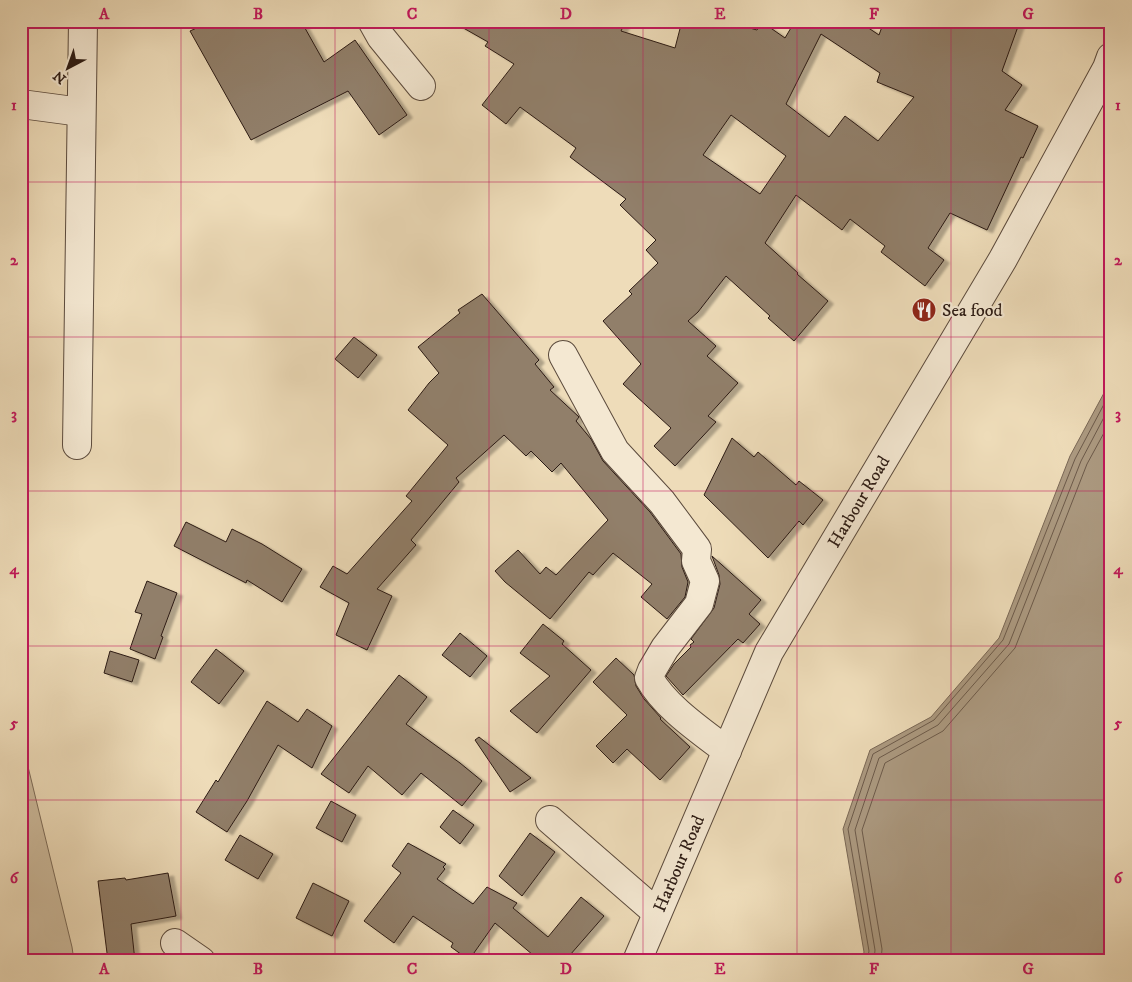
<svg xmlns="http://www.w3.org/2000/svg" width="1132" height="982" font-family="'IM FELL DW Pica',serif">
  <defs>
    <filter id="shadow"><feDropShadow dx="5.5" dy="3" stdDeviation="1" flood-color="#0004"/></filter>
  </defs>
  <rect width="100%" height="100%" fill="#eedcb9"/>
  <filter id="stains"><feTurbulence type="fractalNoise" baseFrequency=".004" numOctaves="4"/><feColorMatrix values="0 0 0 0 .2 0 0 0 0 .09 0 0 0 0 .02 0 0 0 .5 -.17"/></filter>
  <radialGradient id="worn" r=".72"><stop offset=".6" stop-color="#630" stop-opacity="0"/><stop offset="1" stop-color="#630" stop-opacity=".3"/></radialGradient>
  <path fill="#cdbb9d" stroke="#7c6b58" d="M21,738l51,209 2,14h-53z"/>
  <path fill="#ac9a81" stroke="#796755" d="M1111,380v581h-249l2,-9 -21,-123 27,-79 61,-33 68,-79 71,-182z"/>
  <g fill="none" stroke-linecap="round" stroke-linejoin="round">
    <path stroke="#6c5a4a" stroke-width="1" d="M867,961l2,-10 -21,-122 25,-75 61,-34 69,-80 72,-181 36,-68
      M874,961l1,-11 -20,-120 24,-72 59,-33 71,-81 72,-183 30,-57
      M881,961l1,-12 -20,-119 23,-67 58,-32 72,-83 72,-184 24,-44"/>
  </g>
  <path fill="#917f6a" stroke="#2c1b14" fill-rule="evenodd" filter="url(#shadow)" d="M212,21h89l23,41 31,-22 52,75 -28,20 -31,-44 -97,49 -61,-109z
    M451,21h175l-5,10 54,17 7,-27h42l33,9 5,-8 23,16 10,-17h63l21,14 5,-14h136l-18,50 20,14 -17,25 33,16 -15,32 -2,-1 -34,73 -37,-17 -22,35 16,12 -19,26 -44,-34 4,-6 -35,-27 -8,11 -46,-35 -31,48 33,30 -1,1 31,27 -34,40 -26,-23 2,-2 -44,-40 -28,36 -10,9 28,25 -9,10 31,27 -30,33 8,6 -41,44 -21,-20 17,-18 -48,-44 18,-20 -38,-43 29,-27 -3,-3 29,-28 -12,-13 10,-10 -36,-35 6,-6 -56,-42 6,-9 -56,-41 -14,17 -24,-19 32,-41 -29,-18 3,-4zM821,34l59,39 -3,9 37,15 -36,44 -33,-25 -16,21 -43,-33zM731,115l55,41 -26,38 -57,-39z
    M482,294l57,66 -4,4 19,23 -4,3 29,27 -3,4 15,18 12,22 47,51 31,42 1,13 6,15 -3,15 -18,22 -26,-22 11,-13 -39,-31 -20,22 -4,-3 -39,47 -45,-37 -10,-11 23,-21 22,24 6,-7 10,8 52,-55 -47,-57 -9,9 -21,-21 -5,5 -22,-21 -48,43 3,4 -48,58 5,5 -39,44 15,7 -25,54 -31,-15 13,-32 -29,-16 13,-21 14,8 65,-73 -6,-5 42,-51 -40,-35 21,-27 10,-10 -21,-26 42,-34 -2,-3z
    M354,337l23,18 -19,23 -23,-19z
    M732,438l22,19 4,-5 38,33 3,-4 24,19 -20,25 -4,-4 -31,37 -64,-63z
    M186,522l40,20 6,-13 30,15 40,25 -20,33 -35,-22 -1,3 -72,-37z
    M712,556l49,44 -12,14 11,10 -17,19 -5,-4 -55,56 -17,-19 8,-12 17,-17 -1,-2 4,-3 -3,-3 23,-31 6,-24 -1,-9z
    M147,581l30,12 -16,43 2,1 -8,22 -25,-10 12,-35 -7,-2z
    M543,624l21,17 -2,3 29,26 -54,63 -27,-22 40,-35 -30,-23z
    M460,633l27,23 -17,21 -28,-22z
    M216,649l28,22 -25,33 -28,-22z
    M110,651l29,9 -7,22 -28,-9z
    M616,658l18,17 2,11 8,13 17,19 -1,1 30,28 -30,33 -33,-31 -14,14 -17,-17 31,-31 -34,-33z
    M399,675l28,22 -21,27 54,39 22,18 -20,25 -41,-33 -19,22 -34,-29 -19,27 -28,-19z
    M267,701l31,21 9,-13 25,17 -20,42 -34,-23 -31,56 -20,31 -31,-20 20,-32 2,2z
    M479,737l52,41 -21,14 -35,-52z
    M331,801l25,14 -14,27 -26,-14z
    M453,810l21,15 -14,19 -20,-17z
    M530,833l25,19 -33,44 -23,-20z
    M240,835l33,19 -15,25 -33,-19z
    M408,843l38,21 -3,3 2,2 -8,10 36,25 14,-17 30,16 -4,5 35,29 33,-40 23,19 -34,39 7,6h-49l5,-6 -38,-32 -26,37 -18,-13 2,-4 -40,-27 -19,27 -30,-22 37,-48 -9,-7z
    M168,873l8,43 -45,8 4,37h-27l-10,-80 27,-3 1,2z
    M313,883l36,18 -17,35 -36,-18z"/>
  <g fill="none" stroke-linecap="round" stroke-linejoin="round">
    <defs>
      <g id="minor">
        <path d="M372,21l9,16 40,49"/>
        <path d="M21,104l60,8"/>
        <path d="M563,355l52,96 47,51 35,47 -1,12 9,20 -6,23 -34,44 -13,22 -3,8c16,29 52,53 78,73"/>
        <path d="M77,445l6,-424"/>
        <path d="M550,820l107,93"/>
        <path d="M175,943l26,18"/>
        <path id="s1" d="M637,961l132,-309 234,-393 104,-191 4,-11"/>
      </g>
    </defs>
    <use href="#minor" stroke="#5c4b3d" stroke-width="30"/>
    <use href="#minor" stroke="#f4e8d2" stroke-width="28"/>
  </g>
  <path fill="none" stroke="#c2185b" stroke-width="1" stroke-opacity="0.55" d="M181,21v940M335,21v940M489,21v940M643,21v940M797,21v940M951,21v940M21,182h1090M21,337h1090M21,491h1090M21,646h1090M21,800h1090"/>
  <defs>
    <symbol id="restaurant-disc" viewBox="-11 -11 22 22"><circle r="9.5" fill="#8f2418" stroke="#f4e8d2"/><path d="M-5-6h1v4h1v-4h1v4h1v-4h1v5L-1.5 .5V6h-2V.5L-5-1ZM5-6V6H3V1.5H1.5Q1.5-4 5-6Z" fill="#fff"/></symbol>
  </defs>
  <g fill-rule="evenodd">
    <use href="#restaurant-disc" x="910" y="296" width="28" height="28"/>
  </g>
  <g text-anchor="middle" stroke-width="4.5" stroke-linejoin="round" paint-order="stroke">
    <g font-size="18" fill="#2c1b14" stroke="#f4e8d2" text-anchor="start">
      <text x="942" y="316">Sea food</text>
    </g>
    <g font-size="18" fill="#2c1b14" stroke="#f4e8d2">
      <text dy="6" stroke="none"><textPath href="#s1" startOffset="511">Harbour Road</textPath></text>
      <text dy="6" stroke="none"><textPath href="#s1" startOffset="106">Harbour Road</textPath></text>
    </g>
  </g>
  <rect width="1132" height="982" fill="none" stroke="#eedcb9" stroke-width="55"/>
  <g transform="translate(68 68) rotate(221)" stroke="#f4e8d2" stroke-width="4" paint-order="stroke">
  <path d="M0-4L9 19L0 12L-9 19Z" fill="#2c1b14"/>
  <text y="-8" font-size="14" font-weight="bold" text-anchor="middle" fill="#2c1b14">N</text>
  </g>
  <rect x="28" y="28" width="1076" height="926" fill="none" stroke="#c2185b" stroke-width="2"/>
  <g font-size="16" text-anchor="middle" font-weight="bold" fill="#c2185b">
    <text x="104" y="19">A</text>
    <text x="258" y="19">B</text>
    <text x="412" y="19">C</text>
    <text x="566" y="19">D</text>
    <text x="720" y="19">E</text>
    <text x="874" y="19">F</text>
    <text x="1028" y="19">G</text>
    <text x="14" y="110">1</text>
    <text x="1118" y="110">1</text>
    <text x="14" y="265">2</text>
    <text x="1118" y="265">2</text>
    <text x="14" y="419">3</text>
    <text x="1118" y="419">3</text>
    <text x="14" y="574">4</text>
    <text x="1118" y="574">4</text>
    <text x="14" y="728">5</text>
    <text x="1118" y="728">5</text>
    <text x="14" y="883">6</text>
    <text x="1118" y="883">6</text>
    <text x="104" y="974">A</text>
    <text x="258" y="974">B</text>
    <text x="412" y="974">C</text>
    <text x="566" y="974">D</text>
    <text x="720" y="974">E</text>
    <text x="874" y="974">F</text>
    <text x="1028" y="974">G</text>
  </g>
  <rect width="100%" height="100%" filter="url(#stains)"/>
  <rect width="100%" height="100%" fill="url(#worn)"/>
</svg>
